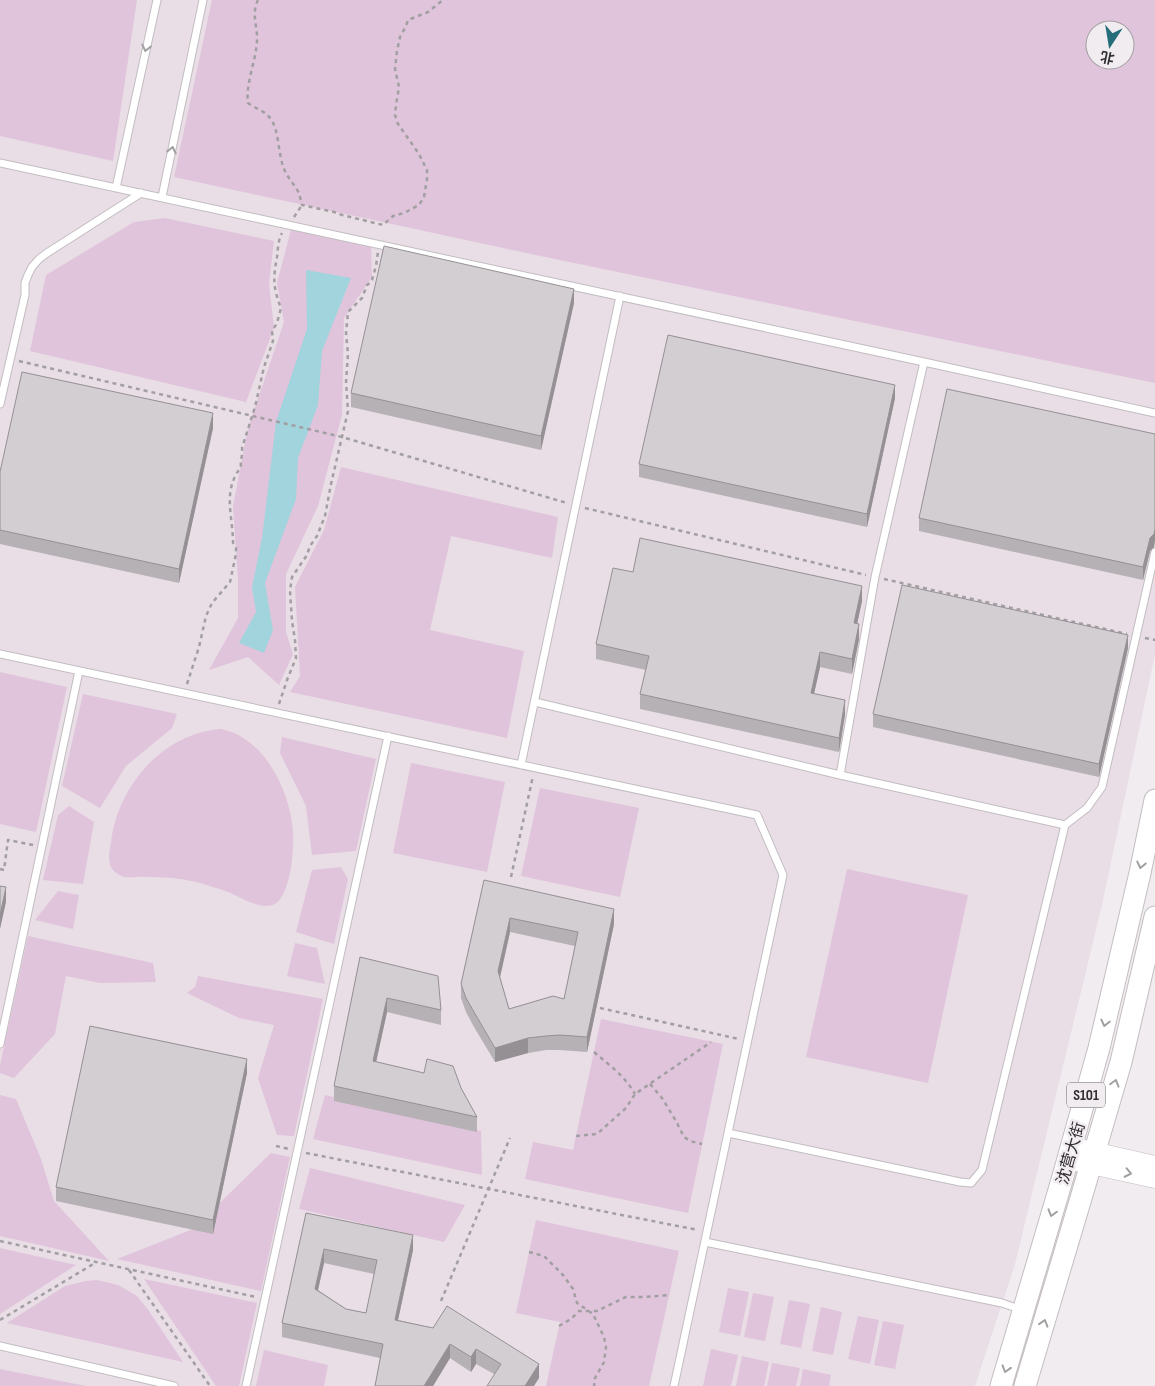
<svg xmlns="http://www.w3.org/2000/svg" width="1155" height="1386" font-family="'Sofia Sans Condensed','Noto Sans SC',sans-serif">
  <rect width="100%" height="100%" fill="#f1ecf0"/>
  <path fill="#e9dde6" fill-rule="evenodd" d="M0,0h1155v654l-53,251 -87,359 -40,122h-975zM1095,30h30v30h-30z"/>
  <path fill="#e0c4db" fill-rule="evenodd" d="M0,0h137l-24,161 -113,-25z
    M212,0h943v383l-629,-130 -352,-76zM1095,30h30v30h-30z
    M165,218l109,23 -5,42 5,45 -28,74 -216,-51 16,-76 88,-53z
    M292,226l79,17 1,34 -28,41 -2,97 -24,91 -32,68v58l7,22 -14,31 -31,-28 -39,13 29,-52v-39l-5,-73 15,-78 36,-106 -7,-39z
    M341,467l217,50 -6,41 -101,-22 -21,94 94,21 -17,87 -217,-46 10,-16 -5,-89 29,-57z
    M0,672l67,15 -31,145 -36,-8z
    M83,694l94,20 -5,14 -46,38 -26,42 -38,-22z
    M220,729c44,7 71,63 73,104 1,17 -2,61 -18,71 -13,7 -35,-7 -47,-12 -10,-4 -21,-7 -32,-10 -16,-4 -33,-5 -49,-5 -7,-1 -15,1 -23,0 -3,-1 -7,-3 -10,-6 -7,-7 -5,-19 -3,-28 6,-56 51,-109 109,-114z
    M282,737l94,22 -20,92 -44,4 -6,-49 -26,-53z
    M411,763l94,19 -18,90 -94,-19z
    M540,788l99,20 -19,89 -99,-21z
    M69,806l25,16 -11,62 -40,-4 15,-65z
    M341,867l7,12 -14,65 -38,-12 16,-62z
    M847,869l121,26 -40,188 -122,-26z
    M58,891l21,4 -6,34 -38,-9z
    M28,936l125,27 3,19 -56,1 -34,-7 -11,58 -41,44 -14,-5v-8z
    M295,943l22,5 8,36 -38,-8z
    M198,976l125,23 -29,137 -17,-1 -19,-57 16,-53 -35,-7 -52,-25 8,-6z
    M601,1019l122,25 -35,169 -163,-34 8,-37 40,8z
    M0,1095l16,4 25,60 13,42 55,60 -109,-25z
    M325,1095l156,36 1,44 -169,-36z
    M271,1153l19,4 -29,134 -144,-32 76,-30z
    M310,1168l155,37 -21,37 -145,-33z
    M536,1220l143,31 -30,135h-103l14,-64 -44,-9z
    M0,1248l76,17 -76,49z
    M144,1279l113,24 -18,83h-23z
    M97,1280l21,5 19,11 12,15 34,51 -176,-39 58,-37 21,-5z
    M728,1288l21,4 -9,44 -21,-4z
    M753,1293l21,4 -9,44 -21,-4z
    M789,1300l21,4 -9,44 -21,-4z
    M821,1307l21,5 -9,43 -21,-4z
    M858,1316l21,4 -9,44 -22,-5z
    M883,1321l21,4 -9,44 -21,-4z
    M711,1349l27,6 -7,31h-28z
    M264,1350l64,15 -4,21h-68z
    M742,1356l27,6 -5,24h-28z
    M772,1363l28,5 -4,18h-29z
    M0,1369l86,17h-86z
    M803,1369l28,6 -2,11h-29z"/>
  <path fill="#a1d4dd" d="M306,270l45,8 -29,73 -4,54 -20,53 -2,41 -31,84 8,47 -9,23 -25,-10 17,-31 -4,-25 10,-49 14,-116 31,-93z"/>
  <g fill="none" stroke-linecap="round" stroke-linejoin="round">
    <defs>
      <path id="service" d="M0,163l924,199 231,51
        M116,188l41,-188
        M162,197l41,-197
        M0,404l25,-109v-12l3,-8 4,-8 7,-8 8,-6 94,-60
        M0,654l757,161 26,60 -109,511
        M535,702l305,73 225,50
        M521,765l99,-469
        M840,775l35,-198 49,-215
        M0,1044l79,-373
        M728,1133l232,49 11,1 11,-13 83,-345 22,-17 15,-21 53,-235
        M705,1242l297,61 20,7
        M0,1346l174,40
        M246,1386l142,-650"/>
      <path id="tertiary" d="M1071,1146l84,19
        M1068,1160l87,19"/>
      <path id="primary" d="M1001,1386l61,-206 37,-132 41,-175 15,-73
        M1025,1386l59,-198 37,-126 34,-145"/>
    </defs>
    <use href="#service" stroke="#c2bdc1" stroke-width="9"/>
    <use href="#tertiary" stroke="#c2bdc1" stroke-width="19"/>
    <use href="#primary" stroke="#c2bdc1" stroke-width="23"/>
    <path stroke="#a29fa2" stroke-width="2.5" stroke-dasharray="4 4" stroke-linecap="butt" d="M258,0c-6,12 -2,23 -1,35 1,22 -12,48 -9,68 8,6 17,8 22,15 9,11 8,34 13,48 3,10 11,18 16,27 1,4 2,8 3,12l32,7 8,3 41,10 10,-9 11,-3 15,-8 5,-8 3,-18v-9l-8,-16 -21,-30 -3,-9 1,-10 3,-18 -4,-18 2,-18 3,-14 6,-11 2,-6 20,-8 15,-12
      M294,217l8,-12
      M19,361l323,76 225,66
      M585,508l281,67
      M884,579l243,55
      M1145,638l10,2
      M187,684l12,-37 7,-31 6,-13 18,-21 6,-28v-6l-3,-5c0,-27 -11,-52 8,-76 -1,-7 2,-12 1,-19l13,-41 9,-40 9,-26 -1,-10 5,-8 4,-15c-8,-20 -8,-30 -4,-51 1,-8 1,-17 5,-24
      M279,704l8,-24 9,-22 -1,-18 -3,-19 -2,-30 2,-14 15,-22 3,-9 7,-10 8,-20 6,-32 17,-73 -2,-29 2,-28 -2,-21 2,-21 14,-14 5,-13 3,-2 2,-3 4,-14 2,-14
      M0,869l4,1 4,-30 25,5
      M511,877l22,-101
      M600,1008l139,31
      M594,1052c16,14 30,23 41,42
      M650,1084l12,14 14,23 8,16 6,4 12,3
      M576,1136l21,-2 29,-26 9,-14 76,-52
      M276,1146l13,3
      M306,1153l392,77
      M0,1241l256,56
      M529,1252l15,4 19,19 10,14 4,14 16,11 11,23 2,10 -2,15 -9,16 -1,8
      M129,1270l81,116
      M441,1301l69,-163
      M0,1320l95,-57
      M559,1326l12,-7 8,-8h18l29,-14h19l24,-2"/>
    <use href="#service" stroke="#fff" stroke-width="7"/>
    <use href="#tertiary" stroke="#fff" stroke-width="18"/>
    <use href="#primary" stroke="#fff" stroke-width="21"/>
  </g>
  <path fill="#b5b1b5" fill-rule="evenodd" d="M574,303l-33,147 -190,-43v-14z
    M895,398l-28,129 -228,-50v-13z
    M213,428l-34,155 -179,-39v-72z
    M919,518l235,29 -4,4 -7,29 -224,-49z
    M862,601l-5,23 2,15 -7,35 -32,-7 -6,27 31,21 -6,37 -199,-43v-15l6,-24 -50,-11v-15z
    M1128,648l-29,129 -226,-50v-13z
    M484,880l130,44 -27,128 -27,-2h-14l-18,3 -33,9 -21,-35 -8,-15 -5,-14v-14zM510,932l65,14 -11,53 -55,10 -9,-32z
    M360,957l81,53v15l-54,-13 -11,50 85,26 16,29v15l-143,-31v-15z
    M247,1073l-34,161 -157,-33v-14z
    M306,1213l107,37 -15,70 35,8 106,50 -45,-4 -18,-10 -5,8 -21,-14 -17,28h-58l5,-28 -98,-21v-14zM324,1263l50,11 -8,39 -20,-4 -28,-19z"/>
  <path fill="#949093" d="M574,289v14l-33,147v-14z
    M895,385v13l-28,129v-13z
    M213,413v15l-34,155v-14z
    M1155,529v12l-1,6 -4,4 -7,29v-13l7,-29z
    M862,586v15l-8,37v-15z
    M859,624v15l-7,35v-15z
    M1128,635v13l-29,129v-13z
    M820,652v15l-9,40v-14z
    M845,700v15l-6,37v-14z
    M6,887v15l-6,27v-14z
    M614,909v15l-27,128v-15z
    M510,918v14l-12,54v-15z
    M387,998v14l-14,64v-15z
    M528,1038v15l-33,9v-14z
    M247,1059v14l-34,161v-14z
    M413,1235v15l-18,84v-14z
    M324,1249v14l-9,40v-14z
    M450,1344v14l-17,28h-9z
    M476,1349v15l-5,8v-15z
    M539,1364v14l-5,8h-9z"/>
  <path fill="#d3ced2" stroke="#949093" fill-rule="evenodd" d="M384,246l190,43 -33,147 -190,-43z
    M668,335l227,50 -28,129 -228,-50z
    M22,372l191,41 -34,156 -179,-39v-58z
    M947,389l208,45v95l-1,5 -4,4 -7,29 -224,-49z
    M640,538l222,48 -8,37 5,1 -7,35 -32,-7 -9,41 34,7 -6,38 -199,-44 9,-38 -53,-12 17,-76 20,4z
    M902,585l226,50 -29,129 -226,-50z
    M484,880l130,29 -27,128 -27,-2 -14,1 -18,2 -33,10 -21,-36 -8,-14 -5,-14zM510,918l68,14 -14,67 -11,-3 -44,13 -11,-38z
    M0,886l6,1 -6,28z
    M360,957l78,19 3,34 -54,-12 -14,63 51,12 3,-14 26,7 8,22 16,29 -143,-31z
    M90,1026l157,33 -34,161 -157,-33z
    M306,1213l107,22 -18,85 38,8 14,-22 92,58 -14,22h-38l14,-22 -25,-15 -5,8 -21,-13 -26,42h-49l8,-42 -101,-21zM324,1249l53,11 -11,53 -20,-4 -31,-20z"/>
  <defs><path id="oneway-chevron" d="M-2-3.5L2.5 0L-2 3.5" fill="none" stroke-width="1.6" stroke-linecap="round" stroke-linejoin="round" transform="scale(1.25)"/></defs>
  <g stroke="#a1a0a1">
    <use href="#oneway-chevron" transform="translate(146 48) rotate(102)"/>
    <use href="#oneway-chevron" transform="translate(172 150) rotate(-78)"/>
    <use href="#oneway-chevron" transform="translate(1141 865) rotate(102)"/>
    <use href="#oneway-chevron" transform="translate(1105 1023) rotate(103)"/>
    <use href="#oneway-chevron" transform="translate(1115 1083) rotate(-74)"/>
    <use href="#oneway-chevron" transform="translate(1128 1173) rotate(12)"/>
    <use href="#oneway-chevron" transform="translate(1052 1213) rotate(106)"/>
    <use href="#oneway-chevron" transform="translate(1044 1323) rotate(-73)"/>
    <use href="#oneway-chevron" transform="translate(1006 1369) rotate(107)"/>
  </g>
  <g text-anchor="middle" stroke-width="5" stroke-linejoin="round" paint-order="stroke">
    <rect fill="#f1ecf0" stroke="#696669" stroke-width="1" x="1067" y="1082.5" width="38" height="25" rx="4"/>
    <g font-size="15" font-weight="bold" fill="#2f2d2f">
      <text x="1086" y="1100">S101</text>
    </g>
    <g font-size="16" fill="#2f2d2f" stroke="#f1ecf0">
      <text transform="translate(1070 1153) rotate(-74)" y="6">沈营大街</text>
    </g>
  </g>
  <g transform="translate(1110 45) rotate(192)"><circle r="24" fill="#f1ecf0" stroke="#a3a0a3"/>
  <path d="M0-4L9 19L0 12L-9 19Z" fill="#256d79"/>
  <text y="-8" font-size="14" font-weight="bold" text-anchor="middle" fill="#2f2d2f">北</text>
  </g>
</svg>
